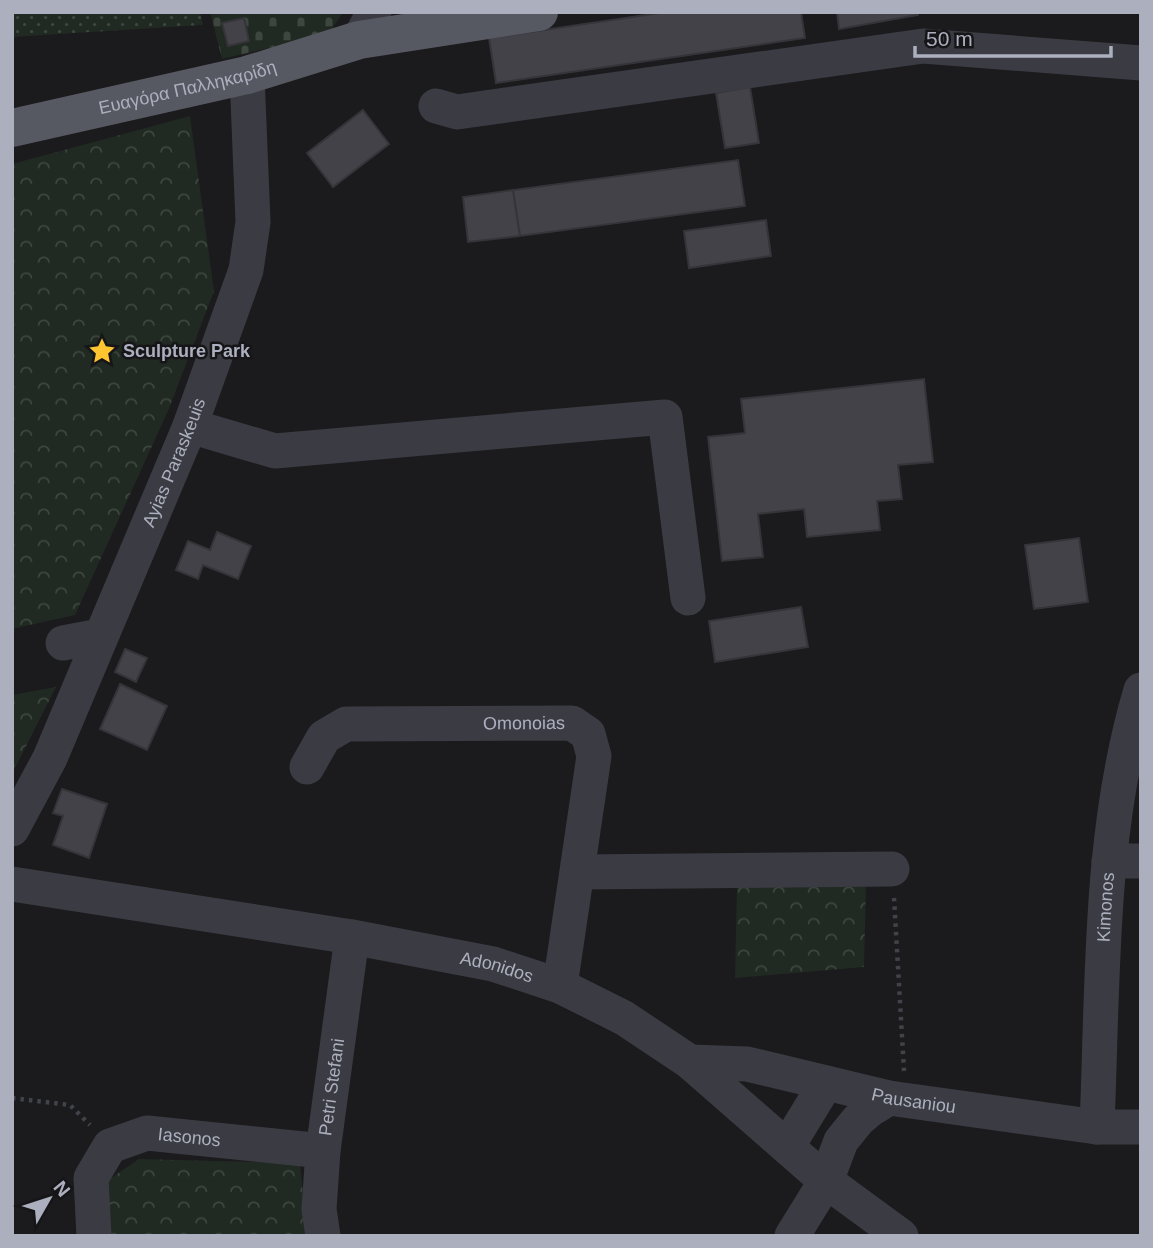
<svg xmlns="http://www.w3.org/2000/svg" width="1153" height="1248" font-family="Arial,sans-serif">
  <defs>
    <pattern id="grass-dots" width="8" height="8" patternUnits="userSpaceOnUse" patternTransform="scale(1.75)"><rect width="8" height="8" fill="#202922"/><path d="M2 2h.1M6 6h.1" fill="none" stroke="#3e4640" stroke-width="1.8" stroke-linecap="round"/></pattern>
    <pattern id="cemetery-stones" width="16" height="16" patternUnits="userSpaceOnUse" patternTransform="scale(1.75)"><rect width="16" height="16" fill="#202922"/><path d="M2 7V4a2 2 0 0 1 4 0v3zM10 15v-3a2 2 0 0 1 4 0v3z" fill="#3e4640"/></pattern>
    <pattern id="park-crowns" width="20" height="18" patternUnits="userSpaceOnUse" patternTransform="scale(1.75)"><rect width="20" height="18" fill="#202922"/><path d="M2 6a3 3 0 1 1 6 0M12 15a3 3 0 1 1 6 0" fill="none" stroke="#3e4640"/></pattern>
  </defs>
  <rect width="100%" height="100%" fill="#1b1a1d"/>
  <path fill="url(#grass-dots)" d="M12,12h188l3,13 -191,12z"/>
  <path fill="url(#cemetery-stones)" d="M210,12h133l-14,22 -107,25z"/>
  <path fill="url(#park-crowns)" d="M190,116l24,175 -46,120 -93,204 -63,14v-465z
    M56,687l-44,87v-79z
    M737,884l129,3 -2,80 -129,11z
    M139,1159l161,4 7,73h-199v-56z"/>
  <path fill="#424248" stroke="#353439" stroke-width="2" d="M666,12h135l4,26 -309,45 -7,-45z
    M837,12h81v3l-79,14z
    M244,18l5,23 -21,5 -6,-23z
    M750,87l9,56 -34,5 -9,-55z
    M363,110l26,34 -56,43 -26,-34z
    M738,160l7,46 -225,30 -7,-46z
    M513,190l7,46 -52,6 -5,-45z
    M766,220l5,36 -82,12 -5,-37z
    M924,379l9,83 -35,3 4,34 -25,2 3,29 -73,7 -3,-28 -46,5 5,43 -41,4 -14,-124 37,-4 -4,-34z
    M217,532l34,14 -13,33 -35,-14 -5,14 -22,-9 12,-29 22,9z
    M1079,538l9,64 -54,7 -9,-64z
    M801,607l7,40 -93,15 -6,-41z
    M125,649l22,9 -11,24 -21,-10z
    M120,684l47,22 -20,44 -47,-21z
    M62,789l45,15 -18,54 -36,-13 10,-29 -10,-3z"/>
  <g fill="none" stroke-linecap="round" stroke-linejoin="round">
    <path stroke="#41434a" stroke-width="4.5" stroke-dasharray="3.5 5" stroke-linecap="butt" d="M894,898l10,173
      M12,1098l58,7 20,20"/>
    <g stroke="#3b3c43" stroke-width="35">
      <path d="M359,40l15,-28"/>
      <path d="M436,106l21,6 466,-66 218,17"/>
      <path d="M190,426l85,25 390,-34 23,181"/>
      <path d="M63,643l37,-7"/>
      <path id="s1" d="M307,767l17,-30 22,-13 226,-1 16,11 6,22 -34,230"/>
      <path id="s2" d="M12,829l38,-71 140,-332 56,-156 7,-48 -6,-147"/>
      <path d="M1109,861h32"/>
      <path d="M579,872l313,-3"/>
      <path id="s3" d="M12,884l340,53 141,27 67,22 64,32 66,44 136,119 75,55"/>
      <path id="s4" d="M690,1062l57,2 142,34 208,29h44"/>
      <path id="s5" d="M1097,1127c6,-146 2,-296 44,-437"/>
      <path d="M787,1147l39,-64"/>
      <path id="s6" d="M94,1236l-3,-58 19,-32 37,-13 176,18"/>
      <path id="s7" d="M323,1236l-4,-27 4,-58 29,-214"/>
      <path d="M792,1236l34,-55 15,-40 17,-21 13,-11 18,-11"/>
    </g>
    <path stroke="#575962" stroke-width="38" id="s8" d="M12,128l235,-53 112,-35 180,-28"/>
  </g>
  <defs>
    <symbol id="sight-bare" viewBox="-9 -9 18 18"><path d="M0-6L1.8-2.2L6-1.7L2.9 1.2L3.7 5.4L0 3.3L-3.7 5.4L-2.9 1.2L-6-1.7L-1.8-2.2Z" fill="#ffc531" stroke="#161518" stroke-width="2.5" paint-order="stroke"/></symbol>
  </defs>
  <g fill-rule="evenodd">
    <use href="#sight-bare" x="83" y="332" width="38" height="38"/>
  </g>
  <g text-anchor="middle" stroke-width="5" stroke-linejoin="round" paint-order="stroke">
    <g font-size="18" fill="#acb0be" stroke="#161518">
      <text dy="6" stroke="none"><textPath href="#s8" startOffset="180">Ευαγόρα Παλληκαρίδη</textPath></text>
      <text dy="6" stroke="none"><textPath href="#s2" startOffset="401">Ayias Paraskeuis</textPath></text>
      <text dy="6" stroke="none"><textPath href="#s1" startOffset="238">Omonoias</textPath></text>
      <text dy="6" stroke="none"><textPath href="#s5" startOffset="220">Kimonos</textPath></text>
      <text dy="6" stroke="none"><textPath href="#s3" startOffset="492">Adonidos</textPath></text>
      <text dy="6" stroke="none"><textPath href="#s7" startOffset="150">Petri Stefani</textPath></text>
      <text dy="6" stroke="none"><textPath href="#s4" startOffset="228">Pausaniou</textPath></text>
      <text dy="6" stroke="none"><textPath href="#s6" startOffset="177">Iasonos</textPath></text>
    </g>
    <g font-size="18" font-weight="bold" fill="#acb0be" stroke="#161518" text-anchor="start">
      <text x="123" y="357">Sculpture Park</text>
    </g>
  </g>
  <rect width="1153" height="1248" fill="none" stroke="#acb0be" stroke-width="28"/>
  <g transform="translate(49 1199) rotate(51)" stroke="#161518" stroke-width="5" paint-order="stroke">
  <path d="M0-5L12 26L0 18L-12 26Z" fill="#acb0be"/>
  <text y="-10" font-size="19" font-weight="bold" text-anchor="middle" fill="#acb0be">N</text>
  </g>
  <path d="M915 46v10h196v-10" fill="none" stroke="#acb0be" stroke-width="3.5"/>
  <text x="926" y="46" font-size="21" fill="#acb0be" stroke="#161518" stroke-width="5" paint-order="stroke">50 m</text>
</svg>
